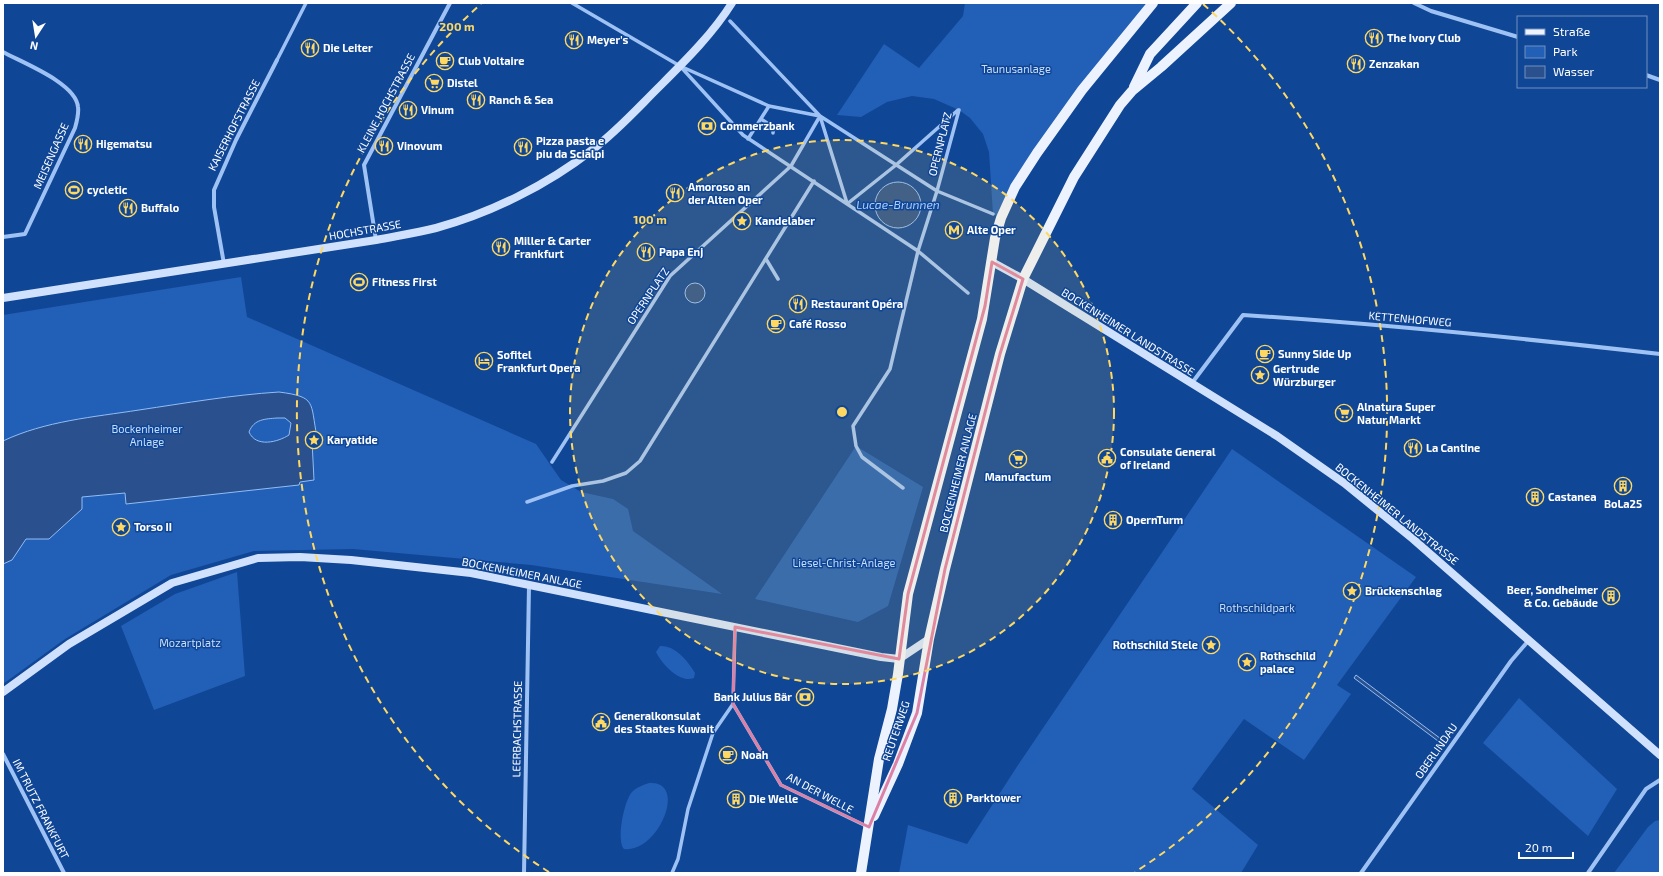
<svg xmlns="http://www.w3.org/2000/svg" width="1663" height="876" font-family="'Exo 2',sans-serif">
  <rect width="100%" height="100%" fill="#104696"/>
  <path fill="#225fb6" d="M965,3h188l-71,87 -81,128 -8,-4 -4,-62 -6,-18 -13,-16 -11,-8 -25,-11 -22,-3 -25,6 -26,15 -24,-2 47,-71 35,24 44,-52z
    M241,277l6,40 289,127 25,36 20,12 32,7 15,10 5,22 89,63 -191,-29 -178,-16 -99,2 -83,24 -106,64 -62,45v-369z
    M856,446l67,41 -35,119 -30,16 -103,-23z
    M1232,449l184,128 -79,108 14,9 -47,66 -60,-41 -52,70 66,56 -17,28h-342l9,-48 59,19 51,-79z
    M237,572l8,104 -91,34 -33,-84 54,-32z
    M660,646c15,-1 28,15 35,27l-1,5c-14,6 -32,-14 -38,-26z
    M1519,698l98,91 -29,47 -105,-93z
    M649,783c40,-3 9,71 -25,66 -8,-9 0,-48 8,-57 5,-5 11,-7 17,-9z
    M1660,820v53h-46l34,-46 7,-6z"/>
  <path fill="#2a518d" stroke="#91bdf7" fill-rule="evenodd" d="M875 205a23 23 0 1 1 46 0a23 23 0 1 1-46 0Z
    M685 293a10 10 0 1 1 20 0a10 10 0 1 1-20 0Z
    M279,392c38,5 31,10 38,45l-4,1 -1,3 2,39 -14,2 -1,3 -173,19 -1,-11 -43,4v12l-33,30h-23l-14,21 -9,4v-123c42,-20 91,-24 136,-31 47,-7 93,-15 140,-18zM277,418h8l6,5 -2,12c-11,7 -33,13 -40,-3 5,-13 16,-13 28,-14z
    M1356,675l89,67 -3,2 -88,-66z"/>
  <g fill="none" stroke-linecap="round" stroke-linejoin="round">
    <path stroke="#9fc2f4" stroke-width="3.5" d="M572,3l108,63 89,40 51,10
      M730,21l90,95 117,75 56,23
      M277,60l29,-57
      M680,66l63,69 175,116 50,42
      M820,116l27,87
      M761,119l15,10
      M773,133v-6l6,-2
      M748,139l21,-33
      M847,204l49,-39 62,-55
      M766,259l12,20
      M552,462l118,-186 121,-110 29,-50
      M903,488l-41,-31 -6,-11 -3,-20 37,-57 28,-118 19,-60 22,-81
      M527,502l45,-16 31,-5 23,-8 14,-12 174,-280
      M733,704l48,81 85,41
      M672,873l6,-14 10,-50 25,-76 20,-29 2,-77"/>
    <path stroke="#9fc2f4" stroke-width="4" d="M1414,3l17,8 87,26
      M3,52c20,11 73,31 75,55 1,7 -1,14 -3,21l-50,106 -22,3
      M1646,75l14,5
      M376,240l-12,-75 86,-162
      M224,264l-10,-57v-17l22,-50 41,-80
      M1192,383l51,-68c140,9 278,23 417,39
      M3,754l61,119
      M524,873l5,-287
      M1361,873l150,-212 18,-21
      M1588,873l58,-84 14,-9"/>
    <path stroke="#cfe1fd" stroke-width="8" d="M992,262l31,17 254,157 67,47 69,56 247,216
      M3,298l373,-58c20,-4 40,-7 60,-12 55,-15 111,-43 156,-78 24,-18 44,-40 64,-60 27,-27 56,-55 76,-87
      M3,692l66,-48 103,-61 86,-25 42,-1 51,3 120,13 410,84 18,2 30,-20"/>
    <path stroke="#ecf3ff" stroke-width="10" d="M1134,87l16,-33 47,-51
      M874,816l24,-52 19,-51 12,-74 16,-70 55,-215 23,-75 51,-102 46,-72 12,-14 29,-24 70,-64
      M861,873l18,-114 13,-50 6,-35 10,-80 74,-275 13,-81 6,-20 14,-31 22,-34 45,-63 71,-87"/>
  </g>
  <path fill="none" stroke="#dd80a5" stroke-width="3" stroke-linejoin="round" d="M992,262l31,17 -23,75 -55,215 -28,144 -48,114 -88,-42 -48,-81 2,-77 164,32 9,-65 77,-288z"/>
  <circle cx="842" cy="412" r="272" fill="#ffd862" fill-opacity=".12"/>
  <g fill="none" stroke="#ffd862" stroke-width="2" stroke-dasharray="7 5">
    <circle cx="842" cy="412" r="272"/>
    <path d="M549 872A545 545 0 0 1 481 4M1203 4A545 545 0 0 1 1135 872"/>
  </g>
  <defs>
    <symbol id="restaurant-ring" viewBox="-11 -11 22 22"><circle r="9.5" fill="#104696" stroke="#ffd862" stroke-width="1.5"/><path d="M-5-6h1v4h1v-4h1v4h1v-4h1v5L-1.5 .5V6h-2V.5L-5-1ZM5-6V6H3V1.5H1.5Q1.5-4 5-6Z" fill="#ffd862"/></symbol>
    <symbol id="cafe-ring" viewBox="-11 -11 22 22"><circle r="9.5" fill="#104696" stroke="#ffd862" stroke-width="1.5"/><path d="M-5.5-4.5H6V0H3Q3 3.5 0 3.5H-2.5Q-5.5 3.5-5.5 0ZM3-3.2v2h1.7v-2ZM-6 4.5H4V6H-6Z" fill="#ffd862"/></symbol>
    <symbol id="supermarket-ring" viewBox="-11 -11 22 22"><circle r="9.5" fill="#104696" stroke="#ffd862" stroke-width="1.5"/><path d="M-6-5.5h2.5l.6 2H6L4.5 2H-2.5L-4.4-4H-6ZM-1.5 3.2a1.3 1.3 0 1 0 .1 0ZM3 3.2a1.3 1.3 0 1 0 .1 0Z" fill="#ffd862"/></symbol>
    <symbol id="bank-ring" viewBox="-11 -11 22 22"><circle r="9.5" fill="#104696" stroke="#ffd862" stroke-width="1.5"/><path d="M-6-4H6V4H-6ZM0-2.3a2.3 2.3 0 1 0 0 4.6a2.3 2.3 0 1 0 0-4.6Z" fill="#ffd862"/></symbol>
    <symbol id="stadium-ring" viewBox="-11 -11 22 22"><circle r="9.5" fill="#104696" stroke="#ffd862" stroke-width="1.5"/><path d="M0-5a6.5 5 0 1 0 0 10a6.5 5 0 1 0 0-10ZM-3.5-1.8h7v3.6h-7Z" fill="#ffd862"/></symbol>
    <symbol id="sight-ring" viewBox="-11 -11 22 22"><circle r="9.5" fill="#104696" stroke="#ffd862" stroke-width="1.5"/><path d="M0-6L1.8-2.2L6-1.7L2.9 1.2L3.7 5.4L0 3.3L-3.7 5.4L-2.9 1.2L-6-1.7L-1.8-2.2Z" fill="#ffd862"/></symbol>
    <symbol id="metro-ring" viewBox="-11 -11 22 22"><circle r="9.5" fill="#104696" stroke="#ffd862" stroke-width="1.5"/><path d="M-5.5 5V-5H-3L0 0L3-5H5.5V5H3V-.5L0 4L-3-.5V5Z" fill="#ffd862"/></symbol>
    <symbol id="hotel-ring" viewBox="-11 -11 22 22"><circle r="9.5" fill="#104696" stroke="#ffd862" stroke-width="1.5"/><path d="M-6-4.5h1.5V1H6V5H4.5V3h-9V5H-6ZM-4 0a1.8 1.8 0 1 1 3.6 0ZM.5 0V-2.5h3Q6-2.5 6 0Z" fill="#ffd862"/></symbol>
    <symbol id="civic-ring" viewBox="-11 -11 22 22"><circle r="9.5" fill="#104696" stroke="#ffd862" stroke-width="1.5"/><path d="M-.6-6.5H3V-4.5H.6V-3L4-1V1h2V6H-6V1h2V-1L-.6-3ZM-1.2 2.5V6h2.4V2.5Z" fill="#ffd862"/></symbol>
    <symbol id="building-ring" viewBox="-11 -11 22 22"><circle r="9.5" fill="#104696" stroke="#ffd862" stroke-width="1.5"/><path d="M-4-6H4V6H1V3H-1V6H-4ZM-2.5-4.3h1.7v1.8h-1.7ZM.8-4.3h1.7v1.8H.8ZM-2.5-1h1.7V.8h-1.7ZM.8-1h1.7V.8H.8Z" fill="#ffd862"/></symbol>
  </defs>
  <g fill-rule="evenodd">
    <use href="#restaurant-ring" x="1364" y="28" width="20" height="20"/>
    <use href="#restaurant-ring" x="564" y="30" width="20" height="20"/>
    <use href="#restaurant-ring" x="300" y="38" width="20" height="20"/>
    <use href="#cafe-ring" x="435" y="51" width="20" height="20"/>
    <use href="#restaurant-ring" x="1346" y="54" width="20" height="20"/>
    <use href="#supermarket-ring" x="424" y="73" width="20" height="20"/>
    <use href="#restaurant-ring" x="466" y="90" width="20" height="20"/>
    <use href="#restaurant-ring" x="398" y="100" width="20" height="20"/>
    <use href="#bank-ring" x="697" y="116" width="20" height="20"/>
    <use href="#restaurant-ring" x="73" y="134" width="20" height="20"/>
    <use href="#restaurant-ring" x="374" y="136" width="20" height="20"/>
    <use href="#restaurant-ring" x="513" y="137" width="20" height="20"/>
    <use href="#stadium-ring" x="64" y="180" width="20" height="20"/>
    <use href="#restaurant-ring" x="665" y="183" width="20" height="20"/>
    <use href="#restaurant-ring" x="118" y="198" width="20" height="20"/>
    <use href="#sight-ring" x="732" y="211" width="20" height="20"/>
    <use href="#metro-ring" x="944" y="220" width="20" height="20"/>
    <use href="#restaurant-ring" x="491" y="237" width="20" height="20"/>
    <use href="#restaurant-ring" x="636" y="242" width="20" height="20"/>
    <use href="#stadium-ring" x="349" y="272" width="20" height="20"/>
    <use href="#restaurant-ring" x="788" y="294" width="20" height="20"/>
    <use href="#cafe-ring" x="766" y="314" width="20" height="20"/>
    <use href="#cafe-ring" x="1255" y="344" width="20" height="20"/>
    <use href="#hotel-ring" x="474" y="351" width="20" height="20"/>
    <use href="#sight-ring" x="1250" y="365" width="20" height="20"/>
    <use href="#supermarket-ring" x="1334" y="403" width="20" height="20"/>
    <use href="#sight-ring" x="304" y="430" width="20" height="20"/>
    <use href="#restaurant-ring" x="1403" y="438" width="20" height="20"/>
    <use href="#civic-ring" x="1097" y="448" width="20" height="20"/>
    <use href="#supermarket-ring" x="1008" y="449" width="20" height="20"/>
    <use href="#building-ring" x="1613" y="476" width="20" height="20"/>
    <use href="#building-ring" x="1525" y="487" width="20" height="20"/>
    <use href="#building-ring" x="1103" y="510" width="20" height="20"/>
    <use href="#sight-ring" x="111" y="517" width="20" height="20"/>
    <use href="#sight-ring" x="1342" y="581" width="20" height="20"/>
    <use href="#building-ring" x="1601" y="586" width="20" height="20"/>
    <use href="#sight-ring" x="1201" y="635" width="20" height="20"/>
    <use href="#sight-ring" x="1237" y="652" width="20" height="20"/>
    <use href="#bank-ring" x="795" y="687" width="20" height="20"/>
    <use href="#civic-ring" x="591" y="712" width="20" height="20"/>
    <use href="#cafe-ring" x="718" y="745" width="20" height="20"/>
    <use href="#building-ring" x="943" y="788" width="20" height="20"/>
    <use href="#building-ring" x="726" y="789" width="20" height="20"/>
  </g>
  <g text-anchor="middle" stroke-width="3" stroke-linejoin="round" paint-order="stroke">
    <g font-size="11" font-weight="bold" fill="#fff" stroke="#104696" text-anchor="start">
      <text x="1387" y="42">The Ivory Club</text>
      <text x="587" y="44">Meyer's</text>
      <text x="323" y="52">Die Leiter</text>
      <text x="458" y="65">Club Voltaire</text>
      <text x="1369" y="68">Zenzakan</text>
      <text x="447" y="87">Distel</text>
      <text x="489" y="104">Ranch &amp; Sea</text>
      <text x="421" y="114">Vinum</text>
      <text x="720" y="130">Commerzbank</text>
      <text x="536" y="145">Pizza pasta e<tspan x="536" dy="13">piu da Scialpi</tspan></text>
      <text x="96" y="148">Higematsu</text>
      <text x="397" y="150">Vinovum</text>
      <text x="688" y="191">Amoroso an<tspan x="688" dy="13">der Alten Oper</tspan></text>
      <text x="87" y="194">cycletic</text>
      <text x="141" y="212">Buffalo</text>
      <text x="755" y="225">Kandelaber</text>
      <text x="967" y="234">Alte Oper</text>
      <text x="514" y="245">Miller &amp; Carter<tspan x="514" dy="13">Frankfurt</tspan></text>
      <text x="659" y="256">Papa Enj</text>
      <text x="372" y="286">Fitness First</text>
      <text x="811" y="308">Restaurant Opéra</text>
      <text x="789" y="328">Café Rosso</text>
      <text x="1278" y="358">Sunny Side Up</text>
      <text x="497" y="359">Sofitel<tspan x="497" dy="13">Frankfurt Opera</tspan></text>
      <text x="1273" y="373">Gertrude<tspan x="1273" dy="13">Würzburger</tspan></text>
      <text x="1357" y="411">Alnatura Super<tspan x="1357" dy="13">Natur Markt</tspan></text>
      <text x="327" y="444">Karyatide</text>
      <text x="1426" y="452">La Cantine</text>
      <text x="1120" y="456">Consulate General<tspan x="1120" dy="13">of Ireland</tspan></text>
      <text x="1018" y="481" text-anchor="middle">Manufactum</text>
      <text x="1548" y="501">Castanea</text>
      <text x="1623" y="508" text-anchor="middle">BoLa25</text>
      <text x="1126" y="524">OpernTurm</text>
      <text x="134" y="531">Torso II</text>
      <text x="1598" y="594" text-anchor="end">Beer, Sondheimer<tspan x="1598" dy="13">&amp; Co. Gebäude</tspan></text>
      <text x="1365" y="595">Brückenschlag</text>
      <text x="1198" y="649" text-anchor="end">Rothschild Stele</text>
      <text x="1260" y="660">Rothschild<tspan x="1260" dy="13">palace</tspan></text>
      <text x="792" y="701" text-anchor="end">Bank Julius Bär</text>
      <text x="614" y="720">Generalkonsulat<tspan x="614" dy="13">des Staates Kuwait</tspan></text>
      <text x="741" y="759">Noah</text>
      <text x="966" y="802">Parktower</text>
      <text x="749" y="803">Die Welle</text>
    </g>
    <g font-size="11" fill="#c7defe" stroke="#104696">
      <text x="1016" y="73">Taunusanlage</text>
      <text x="147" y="433">Bockenheimer<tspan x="147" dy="13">Anlage</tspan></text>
      <text x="844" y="567">Liesel-Christ-Anlage</text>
      <text x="1257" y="612">Rothschildpark</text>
      <text x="190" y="647">Mozartplatz</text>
    </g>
    <g font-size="11" fill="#fff" stroke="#104696">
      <text transform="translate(386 103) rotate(-62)" y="4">KLEINE HOCHSTRASSE</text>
      <text transform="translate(234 125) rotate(-63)" y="4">KAISERHOFSTRASSE</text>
      <text transform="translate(940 144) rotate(-76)" y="4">OPERNPLATZ</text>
      <text transform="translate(51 156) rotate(-66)" y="4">MEISENGASSE</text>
      <text transform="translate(365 230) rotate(-10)" y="4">HOCHSTRASSE</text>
      <text transform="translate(648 296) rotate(-56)" y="4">OPERNPLATZ</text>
      <text transform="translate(1410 319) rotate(5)" y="4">KETTENHOFWEG</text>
      <text transform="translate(1128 332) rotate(32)" y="4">BOCKENHEIMER LANDSTRASSE</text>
      <text transform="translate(958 473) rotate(-76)" y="4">BOCKENHEIMER ANLAGE</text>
      <text transform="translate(1397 514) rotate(39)" y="4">BOCKENHEIMER LANDSTRASSE</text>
      <text transform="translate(522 573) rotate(11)" y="4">BOCKENHEIMER ANLAGE</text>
      <text transform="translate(517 729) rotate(-89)" y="4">LEERBACHSTRASSE</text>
      <text transform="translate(896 731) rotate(-71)" y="4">REUTERWEG</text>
      <text transform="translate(1436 751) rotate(-55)" y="4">OBERLINDAU</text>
      <text transform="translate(820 793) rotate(28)" y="4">AN DER WELLE</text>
      <text transform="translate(41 809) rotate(63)" y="4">IM TRUTZ FRANKFURT</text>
    </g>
    <g font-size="12" font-style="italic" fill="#accdfb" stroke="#104696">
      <text x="898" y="209">Lucae-Brunnen</text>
    </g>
  </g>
  <circle cx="842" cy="412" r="6" fill="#ffd862" stroke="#104696" stroke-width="2"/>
  <g font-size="12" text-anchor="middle" font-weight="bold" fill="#ffd862" stroke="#104696" stroke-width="3" stroke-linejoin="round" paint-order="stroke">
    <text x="457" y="31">200 m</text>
    <text x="650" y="224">100 m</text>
  </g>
  <rect width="1663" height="876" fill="none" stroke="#ffffff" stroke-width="8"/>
  <rect x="1517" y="16" width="130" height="72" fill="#104696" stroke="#7090c0"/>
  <rect x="1525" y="29" width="20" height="6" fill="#ecf3ff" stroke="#7090c0"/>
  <text x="1553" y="36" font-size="12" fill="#ffffff">Straße</text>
  <rect x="1525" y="46" width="20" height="12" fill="#225fb6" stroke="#7090c0"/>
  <text x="1553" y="56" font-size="12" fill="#ffffff">Park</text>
  <rect x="1525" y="66" width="20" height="12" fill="#2a518d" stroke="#7090c0"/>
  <text x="1553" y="76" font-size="12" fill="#ffffff">Wasser</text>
  <g transform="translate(36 36) rotate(192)" stroke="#104696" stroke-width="3" paint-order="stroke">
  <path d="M0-3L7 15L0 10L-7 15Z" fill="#ffffff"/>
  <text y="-6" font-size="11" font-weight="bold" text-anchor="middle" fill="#ffffff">N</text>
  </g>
  <path d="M1519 852v6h54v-6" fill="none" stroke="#ffffff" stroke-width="2"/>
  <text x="1525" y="852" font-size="12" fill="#ffffff" stroke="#104696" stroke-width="3" paint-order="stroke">20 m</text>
</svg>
